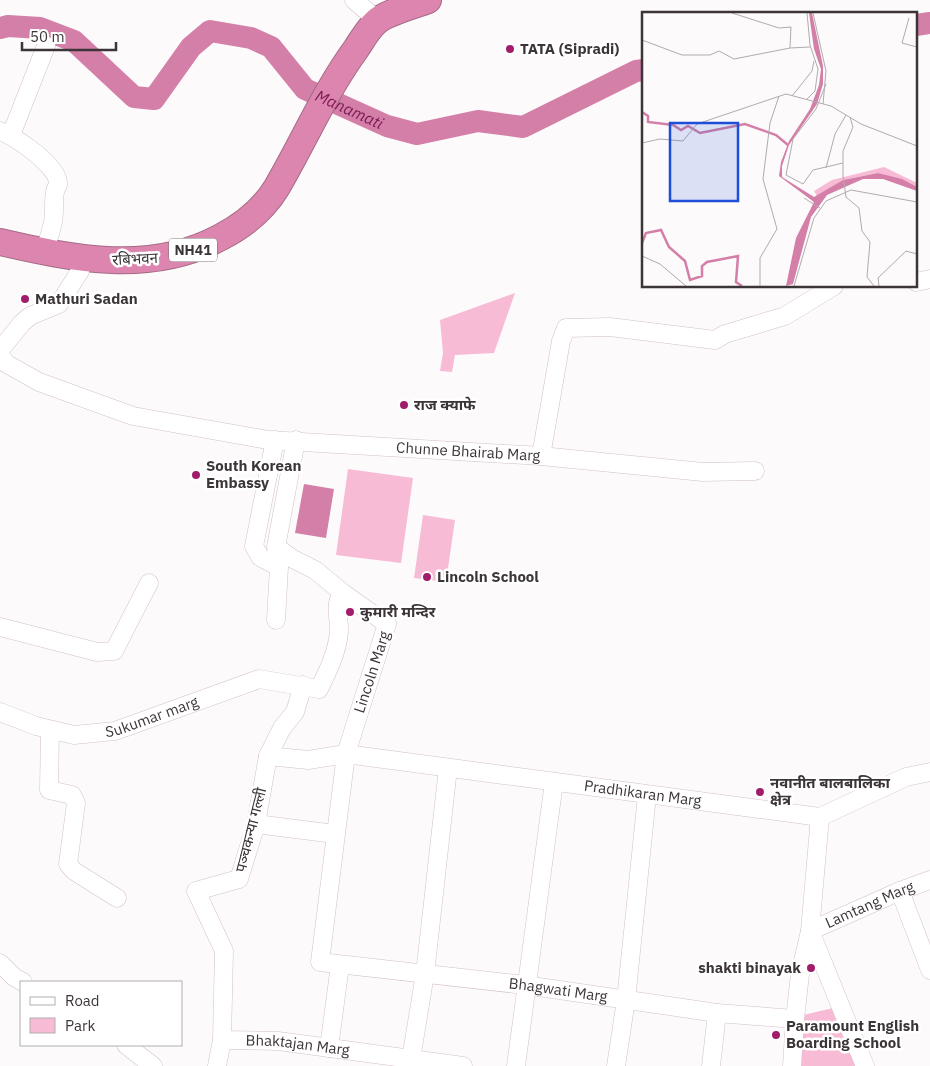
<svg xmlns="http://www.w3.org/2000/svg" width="930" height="1066" font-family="'IBM Plex Sans','Noto Sans Devanagari',sans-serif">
  <rect width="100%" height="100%" fill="#fdfafb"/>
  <path fill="#f8bbd6" d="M515,293l-21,60 -39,2 -3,17 -12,-1 3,-18 -3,-33z
    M348,469l65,9 -12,85 -65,-8z
    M423,515l32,5 -9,62 -32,-4z
    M833,1008l30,58h-66l2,-50z"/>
  <path fill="#d37fa7" d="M304,484l30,5 -8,49 -31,-5z"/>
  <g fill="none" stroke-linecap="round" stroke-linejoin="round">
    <g stroke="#d37fa7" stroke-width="22">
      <path d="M916,25l14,-2"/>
      <path id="s1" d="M0,28l8,-2 32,2 34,13 60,56 20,2 37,-52 19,-16 41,7 20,9 34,42 82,37 30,8 61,-13 45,6 113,-56 8,-1"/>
    </g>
    <defs>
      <g id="minor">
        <path d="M354,0l23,20"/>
        <path d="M0,131c15,6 60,35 58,54 -1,2 -3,4 -3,7 -2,10 0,20 -2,30 -2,10 -6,21 -9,30"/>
        <path d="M11,135l35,-89"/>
        <path d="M916,282l14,-3"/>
        <path d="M0,350l22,-27 8,-7 29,-12 21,-33 3,-12"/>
        <path id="s2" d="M0,356l7,8 32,18 94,34 135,24 273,16 162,16 52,-1"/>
        <path d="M275,440l-21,106 6,11 19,10 -3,53"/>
        <path id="s3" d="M296,440l-20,107 17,12 22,11 28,23 44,31 -41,130 -26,208 205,23 192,28 78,6"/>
        <path d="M541,456l20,-115 5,-13 44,-1 105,13 10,-6 60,-18 49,-30"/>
        <path d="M0,627l97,25 17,-1 35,-68"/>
        <path id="s4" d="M0,712l36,14 38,9 41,-4 144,-52 60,10c9,-18 18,-36 20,-57 1,-12 -6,-29 4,-39"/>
        <path d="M50,730l-1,60 23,5 4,8 -8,61 6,7 43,27"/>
        <path id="s5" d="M268,756l40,4 38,-6 474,63 86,-40 24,-5"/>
        <path d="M256,824l79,10"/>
        <path d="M900,891l30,79"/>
        <path d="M0,963l14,14 9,5"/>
        <path id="s6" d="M222,1040l56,1 185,25"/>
        <path d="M126,1045l27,21"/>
        <path d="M329,1048l11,-83"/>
        <path d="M411,1059l14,-85 23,-206"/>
        <path d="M217,1066l5,-26 2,-89 -28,-60 43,-12 17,-55 12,-68 14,-28 13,-16 8,-27"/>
        <path d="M516,1066l38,-284"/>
        <path d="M616,1066l10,-66 21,-204"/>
        <path d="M711,1066l6,-53"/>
        <path d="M792,1066l3,-47 5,-45 10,-43 10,-114"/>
        <path id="s7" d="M865,1066l-55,-135 90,-40 30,-11"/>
      </g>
      <path id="highway" d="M0,242c74,17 151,33 221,-5 23,-12 43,-28 56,-50 27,-46 47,-94 79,-138 6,-9 12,-20 20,-27 9,-9 40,-17 52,-22"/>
    </defs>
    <use href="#minor" stroke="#d2c1c8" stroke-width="19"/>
    <use href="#highway" stroke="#a46a85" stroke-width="28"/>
    <use href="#minor" stroke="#fff" stroke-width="18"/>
    <use href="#highway" stroke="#dc86af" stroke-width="26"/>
  </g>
  <g fill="#a11d6b" stroke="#fff" stroke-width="2">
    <circle cx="510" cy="49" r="5"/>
    <circle cx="25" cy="299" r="5"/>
    <circle cx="404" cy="405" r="5"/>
    <circle cx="196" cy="475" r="5"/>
    <circle cx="427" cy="577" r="5"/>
    <circle cx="350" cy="612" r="5"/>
    <circle cx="760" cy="792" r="5"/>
    <circle cx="811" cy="968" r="5"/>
    <circle cx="776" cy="1035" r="5"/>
  </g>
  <g text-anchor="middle" stroke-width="5" stroke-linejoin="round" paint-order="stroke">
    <rect fill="#fff" stroke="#767274" stroke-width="1" x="169" y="238.5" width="48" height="23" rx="4"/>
    <g font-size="14" font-weight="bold" fill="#3c3538">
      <text x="193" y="255">NH41</text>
    </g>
    <g font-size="15" font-weight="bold" fill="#3c3538" stroke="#fff" text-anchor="start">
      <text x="520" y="54">TATA (Sipradi)</text>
      <text x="35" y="304">Mathuri Sadan</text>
      <text x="414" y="410">राज क्याफे</text>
      <text x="206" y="471">South Korean<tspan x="206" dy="17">Embassy</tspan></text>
      <text x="437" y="582">Lincoln School</text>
      <text x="360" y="617">कुमारी मन्दिर</text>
      <text x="770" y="788">नवानीत बालबालिका<tspan x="770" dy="17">क्षेत्र</tspan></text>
      <text x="801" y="973" text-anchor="end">shakti binayak</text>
      <text x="786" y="1031">Paramount English<tspan x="786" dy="17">Boarding School</tspan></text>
    </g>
    <g font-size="15" fill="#3c3538" stroke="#fff">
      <text transform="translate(135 259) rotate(-3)" y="5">रबिभवन</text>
      <text dy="5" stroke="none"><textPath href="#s2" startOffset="485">Chunne Bhairab Marg</textPath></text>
      <text transform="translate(372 672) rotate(-72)" y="5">Lincoln Marg</text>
      <text dy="5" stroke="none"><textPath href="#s4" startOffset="158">Sukumar marg</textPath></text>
      <text dy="5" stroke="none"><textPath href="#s5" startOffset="378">Pradhikaran Marg</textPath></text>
      <text transform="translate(251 830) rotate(-76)" y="5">पञ्चकन्या गल्ली</text>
      <text dy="5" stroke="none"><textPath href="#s7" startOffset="211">Lamtang Marg</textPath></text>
      <text dy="5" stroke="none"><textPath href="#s3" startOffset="830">Bhagwati Marg</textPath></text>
      <text dy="5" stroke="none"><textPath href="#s6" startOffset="76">Bhaktajan Marg</textPath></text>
    </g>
    <g font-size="16" font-style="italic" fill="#7d1953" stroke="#fff">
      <text dy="6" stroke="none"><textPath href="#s1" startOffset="434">Manamati</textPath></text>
    </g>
  </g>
  <g transform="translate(642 12)">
    <rect width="275" height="275" fill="#fdfafb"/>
    <path d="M242,155l33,16v4l-39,-14 -35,7 -26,16 -3,-5 18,-11z" fill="#f8bbd6"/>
    <path d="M167,1h3l11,53v18l-6,20 -28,41 -7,21v11l32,20 29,-17 35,-7 24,6 15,8v4l-34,-12h-20l-36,16 -16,22 -18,67 -7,2 10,-48 18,-36 -35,-26 2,-14 8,-21 21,-32 9,-24 2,-16 -7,-20z" fill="#d37fa7"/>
    <path fill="none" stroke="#d37fa7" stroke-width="2.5" d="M0,100l6,4v6l25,3 8,5 7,-4 12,7 45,-9 31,11 12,10M0,231l4,-10 15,-3 8,17 16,14 5,19 12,-4v-10l5,-4 31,-6 -2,26 6,4"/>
    <path fill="none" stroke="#b0abad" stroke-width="1" d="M90,1l47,15 12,-1 -1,21 20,-1M165,1l3,32 8,24 -3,22 -8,8M171,1l13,58 -3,33M267,6l-7,25 15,4M0,28l40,15h28l9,-4 15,8 56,-11M184,72l-10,25 -23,30 -7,36 17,9 10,-14 30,-7M150,84l20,-25 2,-10M208,105l3,10 -10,24v25l3,21 13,11 3,23 8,11 -3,35 7,9M0,131l18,-4 23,2 14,-17 89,-30 45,12 30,18 56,22M184,156l9,-34 11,-19M162,186l16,10M0,244l18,8 26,22M118,274v-28l17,-29 -14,-50 7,-56 9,-27M152,274l20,-68 12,-17 25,-11 66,12M237,274l-1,-8 28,-27 11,3"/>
    <path fill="#1d4ed8" fill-opacity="0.15" stroke="#1d4ed8" stroke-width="2.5" d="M28,111h68v78h-68z"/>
    <rect width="275" height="275" fill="none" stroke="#3c3538" stroke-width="2.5"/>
  </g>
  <rect x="20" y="981" width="162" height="65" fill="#ffffff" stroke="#b1aeaf"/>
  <rect x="30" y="997" width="25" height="8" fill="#ffffff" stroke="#b1aeaf"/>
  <text x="65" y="1006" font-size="15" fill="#3c3538">Road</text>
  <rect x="30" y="1018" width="25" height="15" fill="#f8bbd6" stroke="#b1aeaf"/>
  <text x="65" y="1031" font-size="15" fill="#3c3538">Park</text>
  <path d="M22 42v8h94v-8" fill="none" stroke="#3c3538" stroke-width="2.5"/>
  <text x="30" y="42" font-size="15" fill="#3c3538" stroke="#ffffff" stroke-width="4" paint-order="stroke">50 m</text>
</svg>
